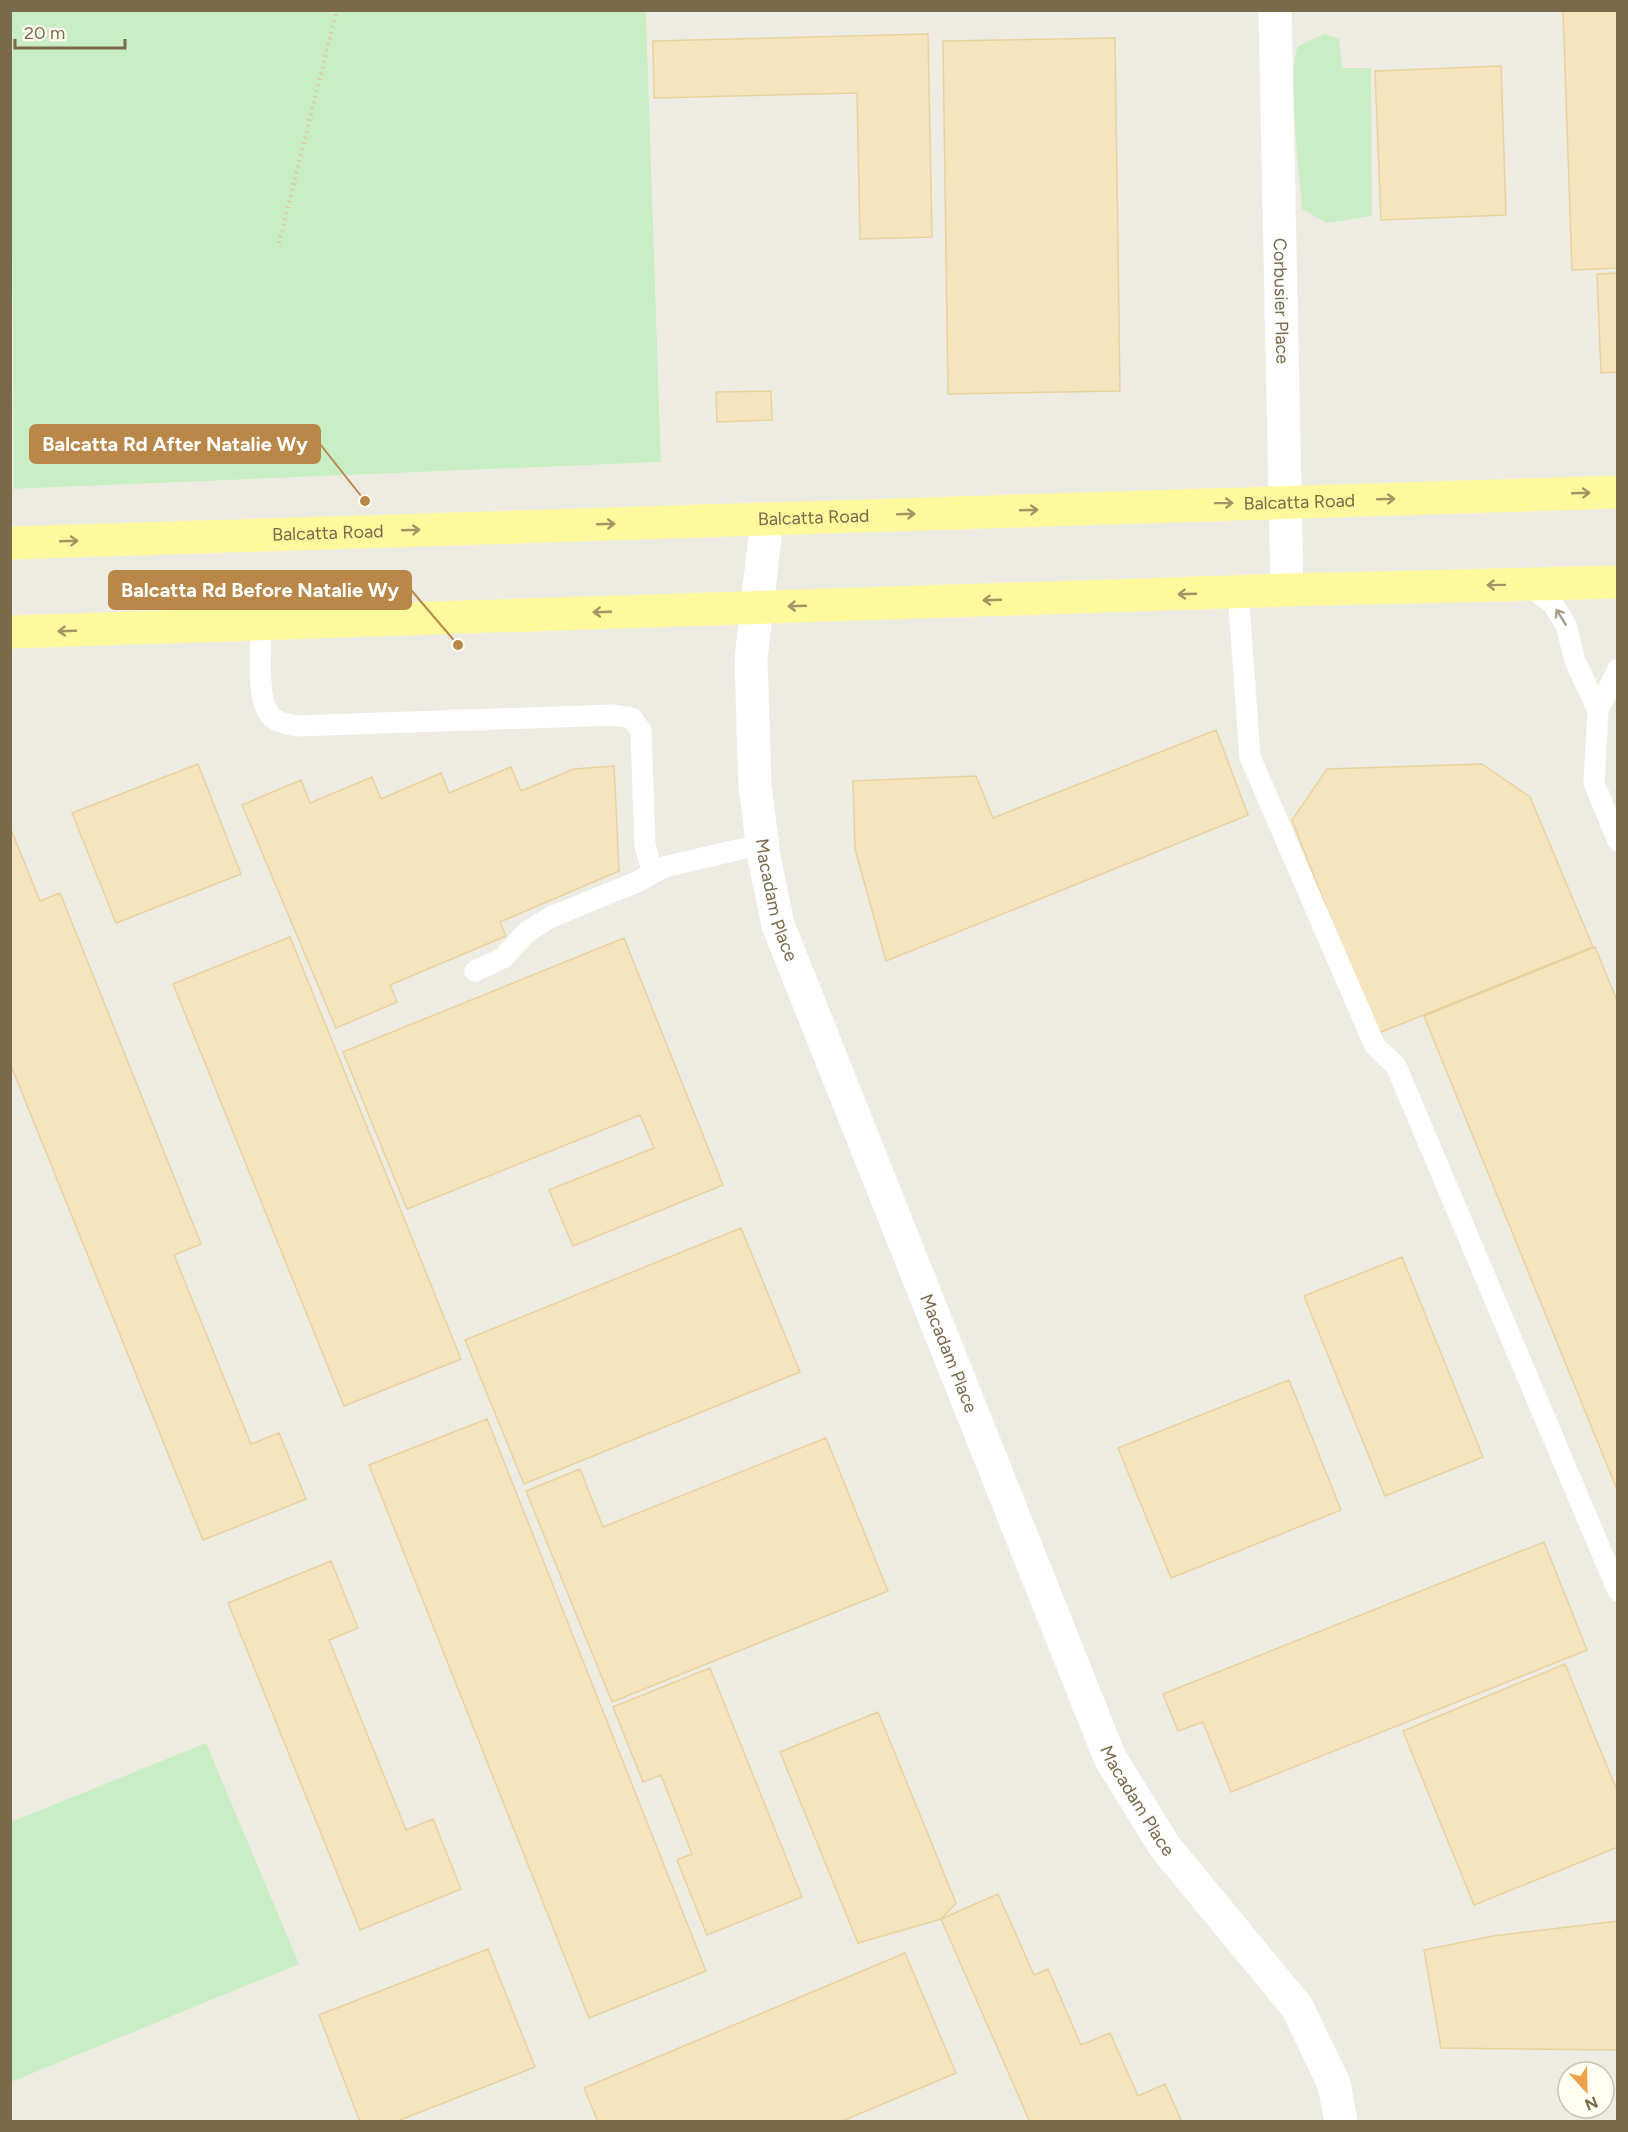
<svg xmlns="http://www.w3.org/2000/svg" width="1628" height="2132" font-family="Figtree,sans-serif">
  <rect width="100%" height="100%" fill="#fefce8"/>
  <path fill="#eeece2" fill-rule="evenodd" d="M646,11h971v2110h-1606l-1,-1942 4,310 647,-27zM1568,2072h36v36h-36z"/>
  <path fill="#c9edc5" d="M10,11h636l15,451 -647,27z
    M1325,34l14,5 3,29h29l1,148 -45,7 -25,-14c-2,-34 -15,-137 -4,-163z
    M206,1743l93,221 -288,118v-260z"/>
  <path fill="#f5e5be" stroke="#e8d29e" stroke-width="1.5" d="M1563,10h55v258l-46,2z
    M928,34l4,203 -72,2 -3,-146 -203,5 -1,-57z
    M1115,38l5,353 -172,3 -5,-353z
    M1501,66l5,149 -125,5 -6,-149z
    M1618,273v99l-17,1 -4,-99z
    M771,391l1,29 -55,2 -1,-30z
    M1216,730l32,85 -362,146 -31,-112 -2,-68 123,-5 17,42z
    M198,764l43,110 -125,49 -44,-110z
    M1482,764l48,33 63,150 -217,87 -84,-214 35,-51z
    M614,766l5,105 -119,51 6,14 -116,49 7,17 -61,26 -94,-223 59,-25 9,23 62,-26 9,22 60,-26 8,20 62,-26 10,24 53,-22z
    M10,827l30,74 20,-8 141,351 -27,11 77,189 28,-11 27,66 -103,41 -193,-477z
    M290,937l171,422 -117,47 -171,-422z
    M624,938l99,247 -150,61 -24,-56 105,-42 -14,-33 -233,94 -64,-157z
    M1595,947l23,56v489l-194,-476z
    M741,1228l59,144 -276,112 -59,-144z
    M1402,1257l81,200 -98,39 -81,-200z
    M1289,1380l52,130 -170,68 -53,-130z
    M487,1419l219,552 -117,47 -220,-553z
    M826,1438l62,153 -276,111 -86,-211 54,-22 23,58z
    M1544,1542l43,108 -356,142 -28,-70 -25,9 -15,-37z
    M331,1561l27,67 -29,12 77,190 27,-11 28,70 -101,41 -132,-327z
    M1565,1664l53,129v54l-144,58 -71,-174z
    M710,1668l92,229 -95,38 -30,-75 15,-6 -31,-79 -18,7 -30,-75z
    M878,1712l78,191 -15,16 -83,24 -78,-191z
    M998,1894l36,81 14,-6 33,76 29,-12 28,63 27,-12 17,38h-152l-89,-203z
    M1618,1921v129l-177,-2 -17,-98 69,-14z
    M488,1949l47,118 -140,55h-35l-41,-107z
    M905,1953l51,120 -116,49h-242l-14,-34z"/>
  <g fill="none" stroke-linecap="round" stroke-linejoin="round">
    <path stroke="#dac9a1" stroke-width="4" stroke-dasharray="1.5 4.5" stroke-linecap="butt" d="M279,243l58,-233"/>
    <path stroke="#fff" stroke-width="21" d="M1528,585l25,19 13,21 9,36 23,49
      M1238,592l12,165 125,289 21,20 222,525
      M261,624c0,22 -6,80 12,94 6,5 15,6 23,8l317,-11 19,3 9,13 4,115 8,27
      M1618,669l-20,41 -4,73 24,58
      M475,971l28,-13 24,-26 24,-15 86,-35 27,-15 99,-23"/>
    <g stroke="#fff" stroke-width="33">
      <path id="s1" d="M1275,10l12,580"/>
      <path id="s2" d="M767,519l-16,140 4,127 9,71 14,68 332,833 55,89 132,160 37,77 7,38"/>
    </g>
    <g stroke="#fff99e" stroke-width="33">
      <path id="s3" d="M10,543l1608,-51"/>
      <path d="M10,632l1277,-42 331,-8"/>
    </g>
  </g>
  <defs><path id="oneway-shaft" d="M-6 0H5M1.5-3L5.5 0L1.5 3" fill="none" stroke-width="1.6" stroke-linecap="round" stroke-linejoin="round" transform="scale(1.5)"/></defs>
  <g stroke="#a29563">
    <use href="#oneway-shaft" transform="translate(1581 493) rotate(-2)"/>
    <use href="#oneway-shaft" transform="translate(1386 499) rotate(-2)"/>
    <use href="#oneway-shaft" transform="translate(1224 503) rotate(-1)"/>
    <use href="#oneway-shaft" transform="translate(1029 510) rotate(-2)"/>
    <use href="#oneway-shaft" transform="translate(906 514) rotate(-2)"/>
    <use href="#oneway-shaft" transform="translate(606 524) rotate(-2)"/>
    <use href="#oneway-shaft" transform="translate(411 530) rotate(-2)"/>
    <use href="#oneway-shaft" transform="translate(69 541) rotate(-2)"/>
    <use href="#oneway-shaft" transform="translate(1496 585) rotate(179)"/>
    <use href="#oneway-shaft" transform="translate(1187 594) rotate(178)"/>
    <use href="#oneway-shaft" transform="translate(992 600) rotate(178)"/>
    <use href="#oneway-shaft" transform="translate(797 606) rotate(178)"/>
    <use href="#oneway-shaft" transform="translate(602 612) rotate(178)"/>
    <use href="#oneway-shaft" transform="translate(67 631) rotate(178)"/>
  </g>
  <use stroke="#a99e89" href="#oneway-shaft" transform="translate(1561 617) rotate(-122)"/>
  <g text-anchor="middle" stroke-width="4.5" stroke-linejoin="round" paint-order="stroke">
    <g font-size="18" fill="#7a6a4a" stroke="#fffef0">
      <text dy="6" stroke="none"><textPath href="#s1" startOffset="291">Corbusier Place</textPath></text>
      <text dy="6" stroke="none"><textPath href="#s3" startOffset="1290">Balcatta Road</textPath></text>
      <text dy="6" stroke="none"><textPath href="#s3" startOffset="804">Balcatta Road</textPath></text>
      <text dy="6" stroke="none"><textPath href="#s3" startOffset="318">Balcatta Road</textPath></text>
      <text dy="6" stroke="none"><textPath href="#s2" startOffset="384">Macadam Place</textPath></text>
      <text dy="6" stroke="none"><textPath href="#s2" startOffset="870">Macadam Place</textPath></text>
      <text dy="6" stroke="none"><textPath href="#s2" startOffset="1356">Macadam Place</textPath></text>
    </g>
  </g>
  <path fill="none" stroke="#b98849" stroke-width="2" d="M365 501L320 444M458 645L411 590"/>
  <g fill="#b98849" stroke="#fffef0" stroke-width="2">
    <circle cx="365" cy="501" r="6"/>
    <circle cx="458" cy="645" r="6"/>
  </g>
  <g fill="#b98849" stroke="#b98849" stroke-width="2">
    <rect x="30" y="425" width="290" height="38" rx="6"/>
    <rect x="109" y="571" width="302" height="38" rx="6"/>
  </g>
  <g font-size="20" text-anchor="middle" font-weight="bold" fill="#fff">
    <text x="175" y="451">Balcatta Rd After Natalie Wy</text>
    <text x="260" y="597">Balcatta Rd Before Natalie Wy</text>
  </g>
  <rect width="1628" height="2132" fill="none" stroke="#7a6a4a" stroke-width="24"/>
  <g transform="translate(1586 2090) rotate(158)"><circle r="28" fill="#fffef0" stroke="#cac3ae" stroke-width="1.5"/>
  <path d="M0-4.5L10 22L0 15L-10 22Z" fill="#eda148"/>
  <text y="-9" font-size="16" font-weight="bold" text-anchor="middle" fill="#7a6a4a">N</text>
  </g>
  <path d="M15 39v9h110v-9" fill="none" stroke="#7a6a4a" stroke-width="3"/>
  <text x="24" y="39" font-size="18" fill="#7a6a4a" stroke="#fffef0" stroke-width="4.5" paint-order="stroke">20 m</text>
</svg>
